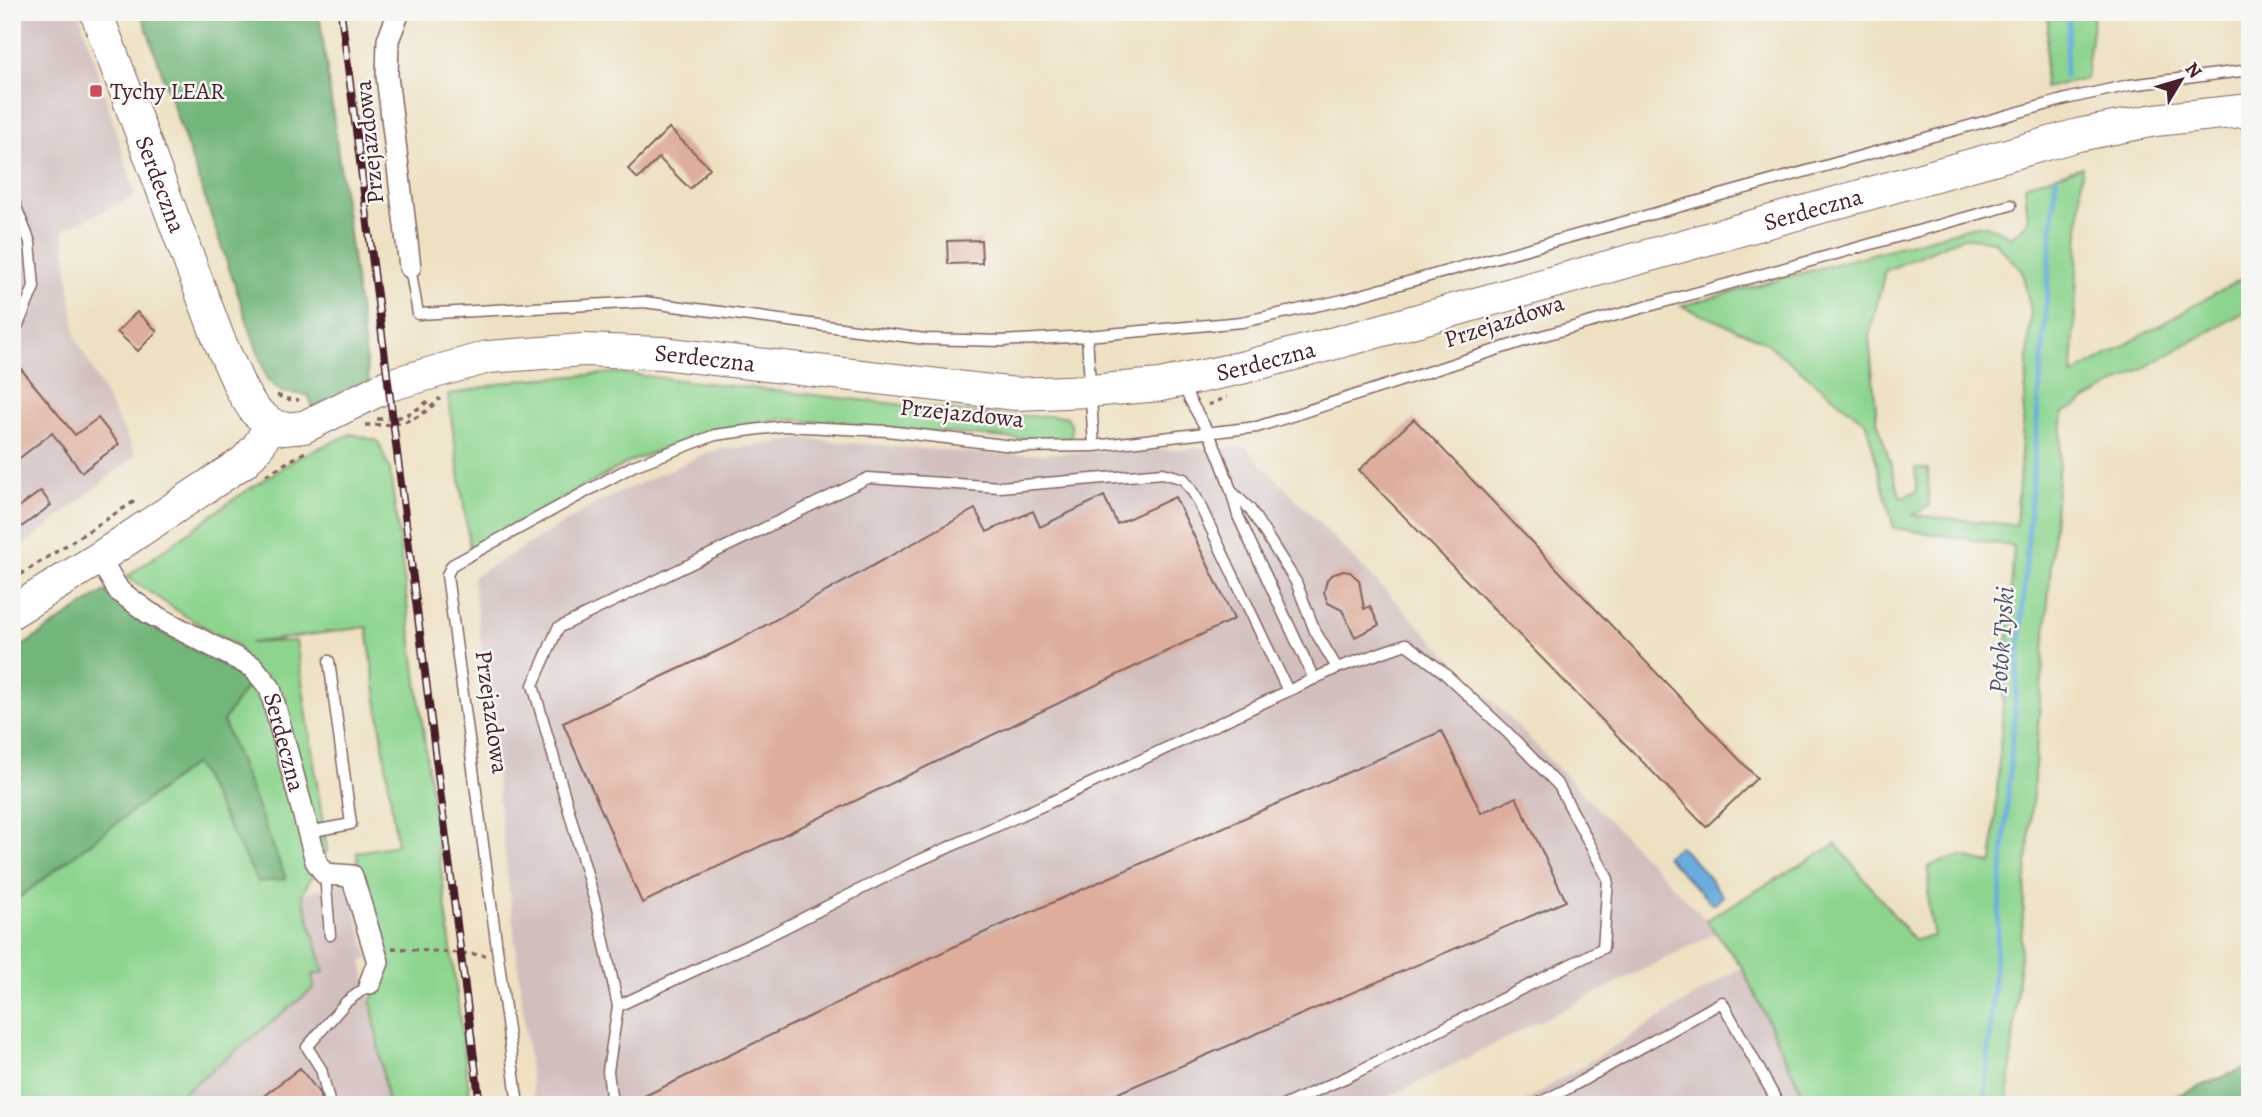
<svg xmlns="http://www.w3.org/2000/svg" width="2262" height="1117" font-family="Alegreya,serif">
  <rect width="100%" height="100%" fill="#f6f6f2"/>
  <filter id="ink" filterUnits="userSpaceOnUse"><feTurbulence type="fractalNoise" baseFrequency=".0143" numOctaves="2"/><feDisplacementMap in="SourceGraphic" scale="14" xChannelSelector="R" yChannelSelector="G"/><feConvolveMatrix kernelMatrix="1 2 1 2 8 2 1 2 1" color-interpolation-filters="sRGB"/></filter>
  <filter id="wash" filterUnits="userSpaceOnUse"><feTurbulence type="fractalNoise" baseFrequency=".00686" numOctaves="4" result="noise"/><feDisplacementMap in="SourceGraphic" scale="28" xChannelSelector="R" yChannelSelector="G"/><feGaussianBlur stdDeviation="1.57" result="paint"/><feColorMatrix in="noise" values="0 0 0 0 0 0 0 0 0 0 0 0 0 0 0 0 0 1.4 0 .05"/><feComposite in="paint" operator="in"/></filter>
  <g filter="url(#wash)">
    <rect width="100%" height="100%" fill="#eee1c2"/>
    <path fill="#d1bfbe" d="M12,12h67l57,184 -73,34 13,108 60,117 -124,100z
      M805,439l194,16 246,-8 461,473 10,13 -343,172h-839l-61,-528 124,-74 114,-52z
      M347,881l22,78 -7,2 26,144h-220l146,-117 -2,-14 12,-3 -22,-77z
      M1742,967l66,138h-289z"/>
    <path fill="#8dd58f" stroke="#6c7a5d" stroke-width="2" fill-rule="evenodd" d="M2049,12h45l-8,67 -42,9z
      M2082,167l-10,208 178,-101v35l-187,104 -55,692h-200l-66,-138 -36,-47 130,-76 78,96 20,-4 -6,-31 1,-39 31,-10 32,8 22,-318 -120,-18 -28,-105 -102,-82 -83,-35 290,-79 16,-2 24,12 17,-15 -3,-37zM1963,237l31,4 28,30 9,40 -15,214 -103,-10 16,-9 -1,-37 -13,-1 2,23 -16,7 -24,-78 -8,-83 16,-66z
      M617,373l384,43h65l5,7 1,15 -53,1 -234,-20 -70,10 -84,32 -161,88 -22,-154 69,-15z
      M351,434l27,7 12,29 81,635h-83l-17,-104 14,-28 -1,-23 -25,-78 -2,-20 40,-7 -30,-218 -117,16 46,-2 31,210 -25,43 22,78 -12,3 2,13 -146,117h-156v-202l183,-140 63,118 28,-2 -63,-158 28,-41 -14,-35 -50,-28 -60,-40 104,-76 68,-44z"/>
    <path fill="#72b67a" stroke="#5e6a52" stroke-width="2" d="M141,12h178l50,370 -56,25 -5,-12 -27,-3 -14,-13z
      M105,591l30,27 116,62 -28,41 63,158 -28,3 -63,-119 -183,140v-250z
      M2248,1067l-2,38h-93z"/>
    <path fill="#68adde" stroke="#596684" stroke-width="2" d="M1679,846l21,21 23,29 -8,8 -6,-3 -43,-45z"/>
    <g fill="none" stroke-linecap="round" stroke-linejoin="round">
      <path stroke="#68adde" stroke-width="5" d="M2065,76l5,-64
        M1984,1105l72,-928"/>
    </g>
    <g id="blocks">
      <path fill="#dead9c" d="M669,128l41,40 -20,21 -31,-31 -21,21 -10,-10z
        M981,240l1,23 -34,1 -1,-23z
        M137,312l20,19 -19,20 -21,-19z
        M12,358l63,77 23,-17 21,26 -37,28 -30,-39 -40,31z
        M1414,419l343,359 -51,49 -347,-357z
        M41,491l10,14 -39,29v-22z
        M1104,496l13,28 58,-27 59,122 -592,284 -79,-180 167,-78 245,-136 12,23 46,-21 7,16z
        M1343,571l7,1 9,8 5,29 6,-3 9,19 -24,12 -13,-27 -14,-7 -4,-11 3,-12 4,-5z
        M1442,731l39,82 35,-16 50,104 -476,204h-464l346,-167z
        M300,1068l19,25 3,12h-70z"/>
    </g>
  </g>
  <g filter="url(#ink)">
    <use href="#blocks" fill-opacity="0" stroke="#836360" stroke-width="2"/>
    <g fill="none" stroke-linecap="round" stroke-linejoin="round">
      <defs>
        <path id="lane" d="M12,197l18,45 4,45 -16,38 -6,5
          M410,267l8,47 226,-12 281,37 77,2 85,-5 155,-14 101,-22 727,-202 60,-13 120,-15
          M1087,336l7,110
          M1182,383c7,18 17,32 26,49 13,26 23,56 30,84l76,163
          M1232,492l18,17 46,73 19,49 22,37
          M308,832l43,-8 -22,-163
          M325,874l5,61
          M618,1006l-21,-97 -64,-224 25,-57 310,-150 132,9 163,-14 21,6 12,18 92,194
          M330,1105l-9,-36 -14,-22 39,-45 22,-16 2,-3
          M518,1105l-71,-530 5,-10 181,-99 82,-31 69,-9 103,5 134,16 73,-1 163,-19 270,-87 484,-135
          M612,1105l-4,-34 10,-65 146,-68 145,-73 153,-68 275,-129 69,-24 36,27 65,61 52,54 49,93 -5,69 -254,128 -64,29
          M1535,1105l34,-17 153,-86 57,103"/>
        <g id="street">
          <path d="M399,12l-11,28 -1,36 23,191"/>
          <path id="s1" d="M99,558l20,33 30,22 104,54 17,21 46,173 9,13 27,2 26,86 -8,21"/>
        </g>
        <g id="secondary">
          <path id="s2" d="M96,12l123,328 23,51 13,20 16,13 13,5 20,-2 85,-42 99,-28 95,-7 79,3 354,41 74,-3 70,-6 81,-17 124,-33 713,-200 77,-15 95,-10"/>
          <path d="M12,612l87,-54 146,-97 14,-16 12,-21"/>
        </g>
      </defs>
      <use href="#lane" stroke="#836360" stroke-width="13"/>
      <use href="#street" stroke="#836360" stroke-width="24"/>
      <use href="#secondary" stroke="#836360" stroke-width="34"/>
      <path stroke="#836360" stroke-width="3.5" stroke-dasharray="5 5" stroke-linecap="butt" d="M277,395l8,4 14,1
        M1208,405l19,-8
        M377,419c22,1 37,-5 53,-20
        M365,425c34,0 51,-1 75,-27
        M266,475l39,-23
        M12,580l123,-79 2,2
        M12,641l8,-5
        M392,948l93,7"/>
      <use href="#lane" stroke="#fff" stroke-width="10"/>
      <use href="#street" stroke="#fff" stroke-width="21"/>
      <use href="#secondary" stroke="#fff" stroke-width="32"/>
      <defs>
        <path id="rail" d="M341,12l139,1093"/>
      </defs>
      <use href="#rail" stroke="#4a1f2b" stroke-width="8"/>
      <use href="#rail" stroke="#f6f6f2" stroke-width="5" stroke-dasharray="16" stroke-linecap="butt"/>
    </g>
  </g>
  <rect fill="#d1495b" stroke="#f6f6f2" stroke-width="2.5" x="89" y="84" width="14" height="14" rx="3.5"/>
  <g text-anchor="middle" stroke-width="5" stroke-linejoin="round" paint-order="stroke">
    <g font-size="24" fill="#4a1f2b" stroke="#f6f6f2" text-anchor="start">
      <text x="110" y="99">Tychy LEAR</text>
    </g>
    <g font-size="24" fill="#4a1f2b" stroke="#f6f6f2">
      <text transform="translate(369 142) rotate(-96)" y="8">Przejazdowa</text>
      <text dy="8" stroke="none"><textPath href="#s2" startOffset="184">Serdeczna</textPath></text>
      <text dy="8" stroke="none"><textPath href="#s2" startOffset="2034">Serdeczna</textPath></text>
      <text transform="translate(1504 321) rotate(-18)" y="8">Przejazdowa</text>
      <text dy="8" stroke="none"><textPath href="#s2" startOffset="900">Serdeczna</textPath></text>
      <text dy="8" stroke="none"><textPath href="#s2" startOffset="1466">Serdeczna</textPath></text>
      <text transform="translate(962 413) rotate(6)" y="8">Przejazdowa</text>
      <text transform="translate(492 712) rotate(82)" y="8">Przejazdowa</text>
      <text dy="8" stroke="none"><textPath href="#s1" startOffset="276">Serdeczna</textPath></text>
    </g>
    <g font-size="26" font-style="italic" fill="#54516a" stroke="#f6f6f2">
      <text transform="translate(2001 640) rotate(-86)" y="9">Potok Tyski</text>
    </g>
  </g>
  <rect width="2262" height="1117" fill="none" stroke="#f6f6f2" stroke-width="42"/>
  <g transform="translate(2181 80) rotate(52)" stroke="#f6f6f2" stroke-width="5" paint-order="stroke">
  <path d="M0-5L12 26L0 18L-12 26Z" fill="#4a1f2b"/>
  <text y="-10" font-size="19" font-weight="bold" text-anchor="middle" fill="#4a1f2b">N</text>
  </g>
</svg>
